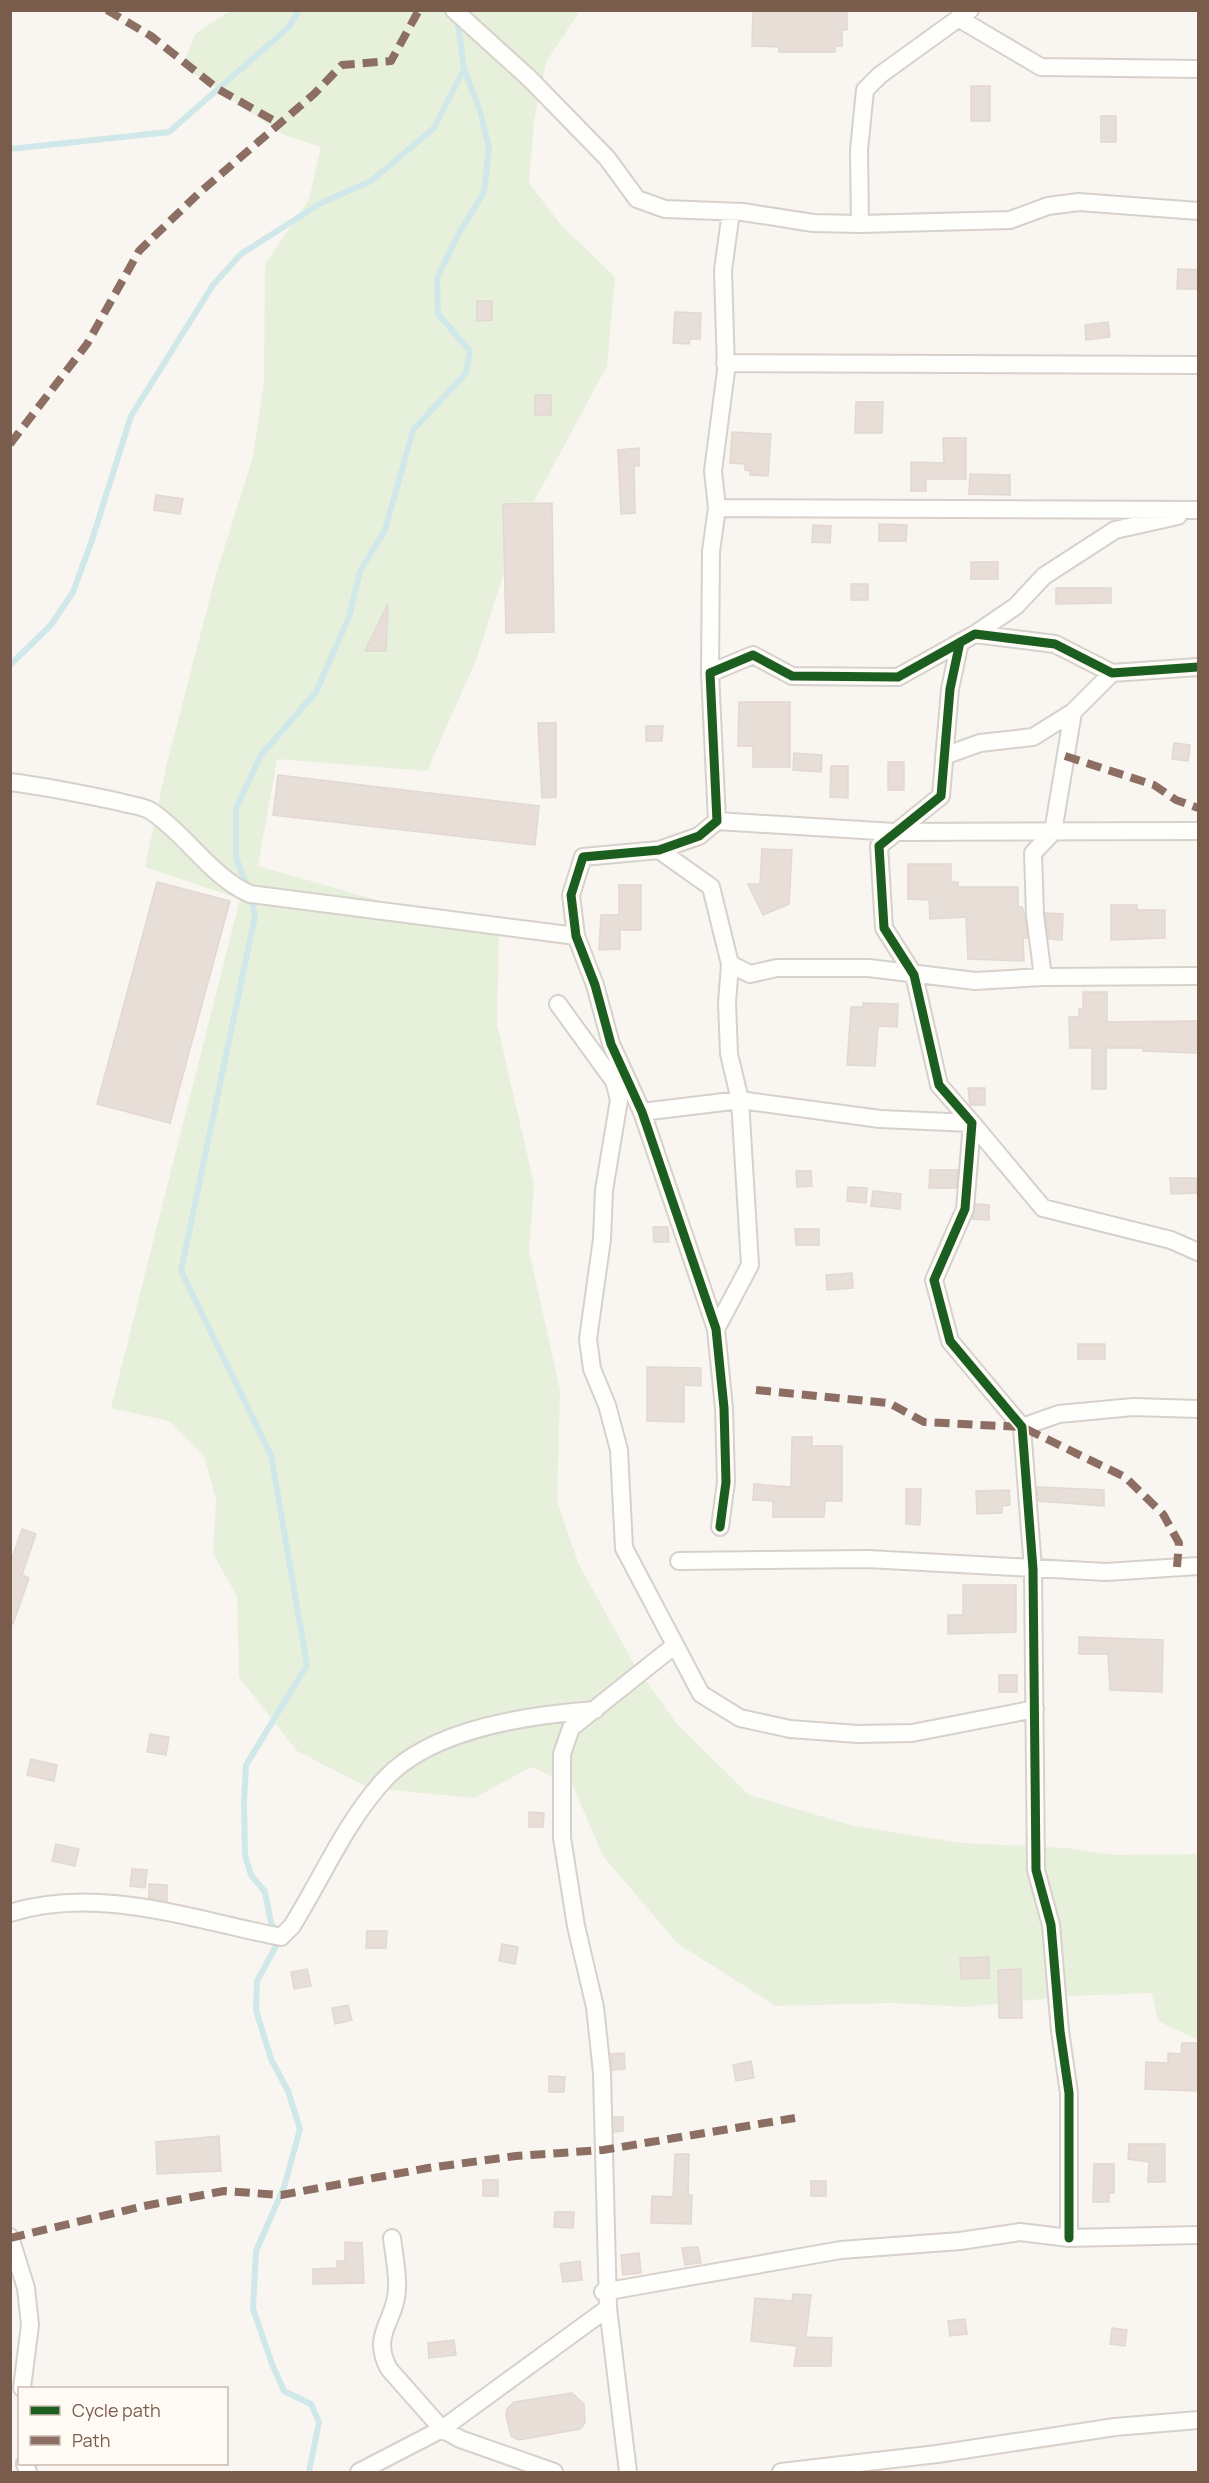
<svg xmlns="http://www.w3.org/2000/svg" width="1209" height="2483" font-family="Manrope,sans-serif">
  <rect width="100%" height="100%" fill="#f9f5f0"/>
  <path fill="#e7f0db" d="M230,11h350l-34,51 -12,59 -5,62 32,42 54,52 -8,89 -91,169 -40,125 -49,111 -150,-12 -19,107 241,69 -2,89 37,160 -5,67 31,140 -3,110 22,64 55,99 43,60 72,71 105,31 108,17 104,5 49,7 83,-1v186l-40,-19 -6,-28 -84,3 -101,11 -75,-4 -116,3 -99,-63 -74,-87 -30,-70 -42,-19 -57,31 -105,-10 -72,-37 -58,-74 -2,-81 -24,-42 3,-55 -12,-43 -35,-35 -58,-13 129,-509 -95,-32 22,-104 50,-192 36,-114 11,-75 1,-117 44,-66 12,-52 -37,-12 -101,-69 12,-32z"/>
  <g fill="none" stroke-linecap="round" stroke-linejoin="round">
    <path stroke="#d0e8ea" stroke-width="6" d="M10,149l159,-17 120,-105 10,-17
      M10,665l41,-40 22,-33 19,-52 39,-124 82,-131 28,-31 80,-51 50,-22 63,-53 30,-59
      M247,887l-11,-30v-49l25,-53 55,-63 33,-75 11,-46 25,-41 28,-100 53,-57 4,-22 -32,-37 -1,-36 22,-45 25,-41 5,-44 -9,-37 -16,-42 -7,-52
      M251,897l4,19 -74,355 90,184 36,210 -61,100 -2,36 1,54 6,20 14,17 6,31 10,14 -24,44 -1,29 15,49 17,32 12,38 -16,58 -28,64 -3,58 19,55 12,27 27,13 8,18 -10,50"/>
  </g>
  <path fill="#e6ded7" stroke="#e2d8d2" stroke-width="1.5" d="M753,10h94v20h-5v16h-7v6h-56v-5l-27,-1z
    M971,86h19v35h-19z
    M1101,116h15v26h-15z
    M1178,269l20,1v19h-21z
    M477,301h15v19l-15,1z
    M675,312l26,1 -1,26h-10l-1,5 -16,-1z
    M1108,322l2,15 -24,3 -1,-15z
    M535,395h16v20h-16z
    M856,402h27l-1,31h-27z
    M732,432l39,2 -3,42 -18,-1v-4l-5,-1v-6l-15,-1z
    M943,438h23v41h-40v12h-15v-29l33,1z
    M639,448v18h-5l1,47 -14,1 -3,-64z
    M970,474l40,1v20l-41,-1z
    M156,495l27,4 -3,15 -26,-4z
    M552,503l2,129 -48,1 -3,-129z
    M879,524l28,1 -1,16h-27z
    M813,525l18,1 -1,17 -18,-1z
    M971,562h27v17h-27z
    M851,584h17v16h-17z
    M1056,588h55v15l-55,1z
    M388,604l-2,47h-21z
    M739,702h51v65h-37v-21h-15z
    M538,723h18v74l-14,1z
    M646,726h17l-1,15h-16z
    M1174,743l16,2 -2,16 -16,-2z
    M794,753l28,2 -1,17 -28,-2z
    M888,762h16v28h-16z
    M831,766h17v32l-18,-1z
    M278,775l261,31 -4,39 -262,-30z
    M762,849l30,1 -3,54 -26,11 -15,-31h12z
    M908,864h43v18h7v5h60v20h4l2,5 3,26h-4l1,23 -56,-2 -2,-42 -36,2 -1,-19 -21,-1z
    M157,882l73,19 -60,222 -73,-19z
    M619,885h22v45h-21v19l-21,1 2,-35h18z
    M1111,905h26v5h28v28l-54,2z
    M1045,913l18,1 -1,26 -13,-1z
    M1083,992h24v30l91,-1v32l-55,-2v-3h-37v41h-14v-41h-22l-1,-31h10v-8h4z
    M863,1003l35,1 -1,23 -19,-1 -3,40 -28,-1 4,-58h12z
    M968,1088h17v17h-15z
    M930,1170h28l-2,18h-27z
    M796,1171h15l1,15 -15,1z
    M1170,1178h27v15l-26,1z
    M848,1187l19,1 -1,15 -19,-2z
    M873,1191l28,3 -1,15 -29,-3z
    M976,1204l13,1v15l-17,-1z
    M653,1227h15l1,15h-15z
    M795,1229h24v16h-23z
    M852,1273l1,15 -26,2 -1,-15z
    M1078,1344h27v15h-27z
    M647,1367l54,1v18l-17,-1v37l-37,-1z
    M792,1437h20v9h30v55h-17l-1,16h-51v-16l-20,-1 1,-16 37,3z
    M1037,1487l67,3v16l-66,-5z
    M906,1489h15l-1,36 -14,-1z
    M1009,1490l1,15 -8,1v7l-25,1 -1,-23z
    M22,1529l14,5 -14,41 7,3 -16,46h-3v-60z
    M963,1585h53v47l-68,2v-19h15z
    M1079,1637l84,3 -1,52 -52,-2 -2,-36h-29z
    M999,1675h18v17h-18z
    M150,1734l19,3 -3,18 -19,-3z
    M31,1759l26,6 -3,16 -27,-6z
    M529,1812l15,1 -1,14h-14z
    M56,1844l23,5 -4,17 -23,-5z
    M132,1869l15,1 -2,18 -15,-2z
    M149,1884l18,1v16l-18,-3z
    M367,1931h20l-1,17h-20z
    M502,1944l16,3 -3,17 -16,-3z
    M989,1957v21l-28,1 -1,-21z
    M307,1969l4,17 -17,3 -3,-17z
    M1021,1969l1,49h-23l-1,-48z
    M348,2005l4,15 -17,4 -3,-16z
    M1182,2043h16v48l-53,-2 1,-27 22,1v-10l13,1z
    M624,2053l1,16 -13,1 -1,-16z
    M751,2061l3,17 -18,3 -3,-16z
    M549,2076l16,1 -1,15h-15z
    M614,2117h9v14l-9,1z
    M219,2136l2,35 -64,3 -1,-32z
    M1129,2144h36v38h-17l1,-20 -21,-3z
    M675,2154h14l-1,41h4l-1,29 -40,-1 1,-27 21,1z
    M1094,2164h20v29h-5v9h-16z
    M483,2180h15v16h-15z
    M811,2181h15v15h-15z
    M555,2212h19l-1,16 -19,-1z
    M345,2242l17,1 2,40 -51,1v-15l24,-1v-7h8z
    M698,2247l3,16 -16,2 -3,-17z
    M639,2253l2,20 -18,2 -2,-20z
    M580,2261l2,19 -19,2 -3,-18z
    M793,2294l18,1 -5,42 26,1 -1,28h-37l3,-20 -46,-5 4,-43 37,3z
    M965,2319l2,15 -17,2 -2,-15z
    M1112,2328l15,2 -2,16 -15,-2z
    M454,2340l2,15 -27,3 -1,-15z
    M572,2393l12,11 1,19 -5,6 -61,11 -8,-4 -5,-21 1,-6 7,-7z"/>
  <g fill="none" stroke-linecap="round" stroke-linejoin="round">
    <defs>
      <path id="minor" d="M454,10l76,69 77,79 30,41 28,10 78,3 70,11 47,1 150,-4 38,-14 31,-4 119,9
        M958,18l83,49 157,2
        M860,224l-1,-74 6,-60 15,-15 90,-65
        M725,363l473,2
        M717,508l481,2
        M975,634l41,-28 28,-30 71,-46 63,-14
        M960,642l-10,47 -9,107 -62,50 5,82 30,47 25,110 33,38 -7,86 -31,71 16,61 72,86 11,142 3,301 15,55 9,106 9,62v145
        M710,673l1,-122 6,-43 -4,-37 13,-100 -3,-101 8,-58
        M944,756l36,-13 53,-6 40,-25 39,-39
        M10,782c38,5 73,12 110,20 9,3 23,4 31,9 36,24 59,65 99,83l326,42
        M717,821l177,11 304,-1
        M659,850l52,37 19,77 20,10 27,-6h92l106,13 68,-4 155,-1
        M1043,977l-8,-62 -2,-62 20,-21 20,-120
        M558,1004l56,77 5,19 -15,90 -2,49 -14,100 4,30 15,36 12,45 5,98 77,146 39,24 50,11 68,5 54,-1 123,-24
        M642,1112l98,-12 140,19 92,4 71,85 128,32 27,12
        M716,1329l34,-64 -10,-165 -11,-46 -2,-51 3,-39
        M1022,1427l37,-13 74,-7 65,2
        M720,1527l6,-45 -2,-74 -8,-79 -74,-217 -31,-68 -16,-59 -19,-49 -5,-41 12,-38 76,-7 40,-14 18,-15 -7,-148 43,-18 39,21 106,1 77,-43 80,10 57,29 86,-6
        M679,1561l189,-2 238,13 92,-6
        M10,1913c89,-28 183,7 271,24l11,-11c30,-48 54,-105 93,-147 47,-51 145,-64 210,-69
        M10,2237l16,51 4,37 -8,63
        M392,2238c2,17 6,35 5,51 -1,32 -27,45 -8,80l53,60 18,10 94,33
        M603,2292l238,-42 119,-9 60,-9 49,6 129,-3
        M25,2464l3,8
        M359,2472l83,-43 166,-121
        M628,2472l-20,-164 -6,-235 -7,-66 -19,-81 -14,-88v-84l9,-26 103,-82
        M781,2472l156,-18 178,-27 83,-7"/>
    </defs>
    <use href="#minor" stroke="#d7d1cb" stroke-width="20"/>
    <use href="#minor" stroke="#fefefd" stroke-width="16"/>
    <path stroke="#8d6e63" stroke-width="8" stroke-dasharray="15 8" stroke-linecap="butt" d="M107,10l44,26 67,53 60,34
      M10,444l77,-100 52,-93 60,-58 115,-99 28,-29 49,-4 28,-51
      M1065,756l89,29 22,15 22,8
      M756,1390l133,13 35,19 98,5 103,50 38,37 16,29 -2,24
      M10,2238l134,-32 80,-15 57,4 147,-27 88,-12 87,-6 192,-32"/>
    <defs>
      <path id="cycleway" d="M960,642l-10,47 -9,107 -62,50 5,82 30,47 25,110 33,38 -7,86 -31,71 16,61 72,86 11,142 3,301 15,55 9,106 9,62v145
        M720,1527l6,-45 -2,-74 -8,-79 -74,-217 -31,-68 -16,-59 -19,-49 -5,-41 12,-38 76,-7 40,-14 18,-15 -7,-148 43,-18 39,21 106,1 77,-43 80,10 57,29 86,-6"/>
    </defs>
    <use href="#cycleway" stroke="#fffaf3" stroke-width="13"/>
    <use href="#cycleway" stroke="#1b5e20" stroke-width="9"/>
  </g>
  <rect width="1209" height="2483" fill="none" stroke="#7a5c4d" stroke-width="24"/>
  <rect x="18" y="2387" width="210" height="78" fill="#fffaf3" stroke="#cabbb1" stroke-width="1.5"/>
  <rect x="30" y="2406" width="30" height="9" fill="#1b5e20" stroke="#cabbb1" stroke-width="1.5"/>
  <text x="72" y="2417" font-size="18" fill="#7a5c4d">Cycle path</text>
  <rect x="30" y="2436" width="30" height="9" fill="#8d6e63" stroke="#cabbb1" stroke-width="1.5"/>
  <text x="72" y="2447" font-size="18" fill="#7a5c4d">Path</text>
</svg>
